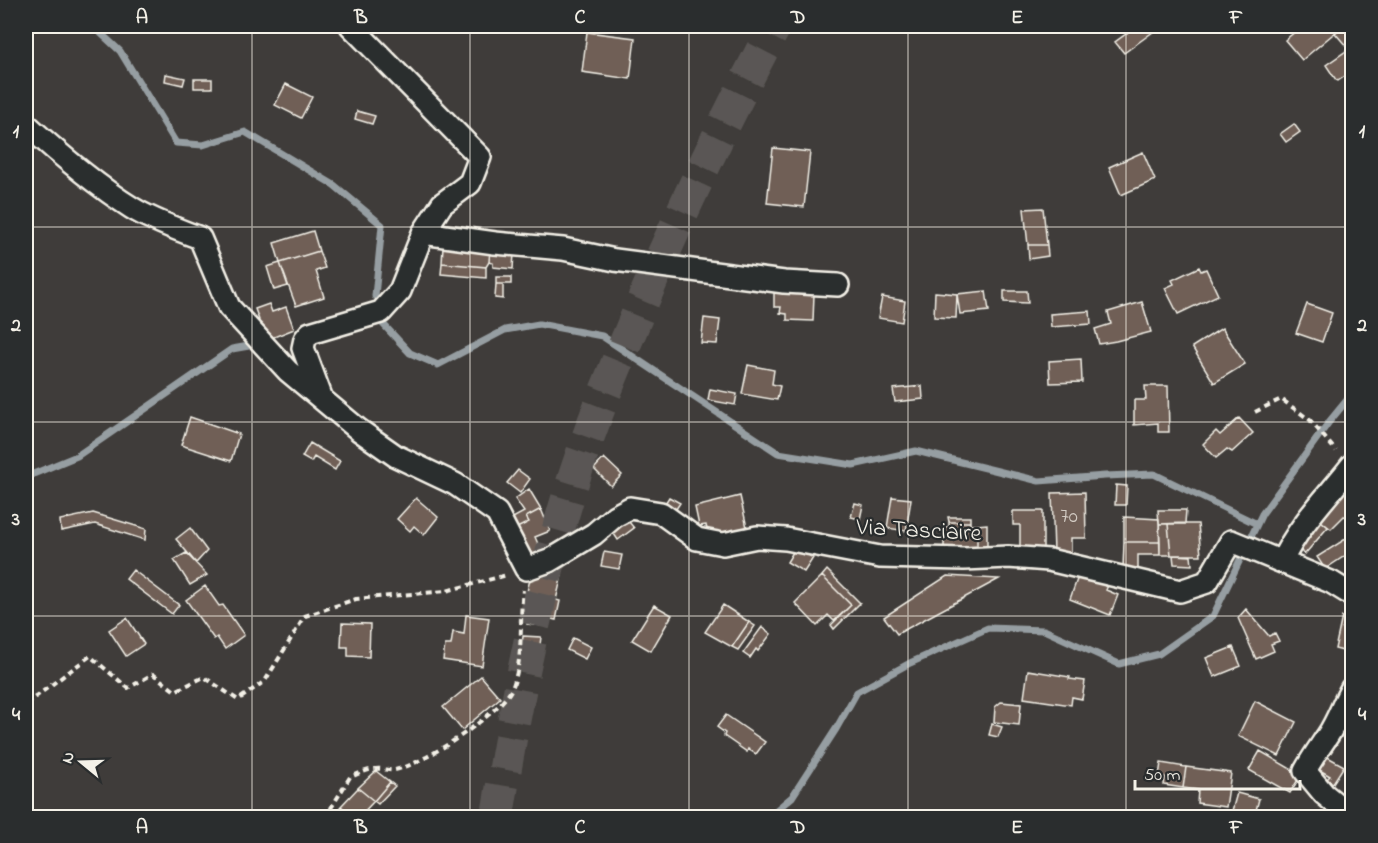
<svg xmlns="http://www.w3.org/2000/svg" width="1378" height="843" font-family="'Indie Flower',sans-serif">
  <rect width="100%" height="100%" fill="#3f3c3a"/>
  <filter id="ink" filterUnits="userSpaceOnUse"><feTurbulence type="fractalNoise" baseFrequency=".0167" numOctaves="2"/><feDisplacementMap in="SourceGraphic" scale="12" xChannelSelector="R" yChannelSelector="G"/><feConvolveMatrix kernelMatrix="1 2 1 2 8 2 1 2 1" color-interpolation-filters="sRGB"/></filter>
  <g filter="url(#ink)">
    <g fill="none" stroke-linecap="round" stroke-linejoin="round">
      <path stroke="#969ea2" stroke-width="7" d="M93,26l27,25 56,92 27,2 42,-13 89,53 48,40 -7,71
        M383,324l27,29 28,12 67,-35 34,-6 63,12 176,117 75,12 63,-14 123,30 66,-5 49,-2 103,50
        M26,477l51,-21 155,-107 17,-3
        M610,818l15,-5 18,5
        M767,818l25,-21 44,-68 21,-37 53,-29 78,-35 56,2 75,34 40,-10 54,-38 49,-102 67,-92 23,-28"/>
    </g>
    <path fill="#6f5f57" stroke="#f4f1e8" stroke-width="1.5" d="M1137,26h17l3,3 -33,24 -9,-11z
      M1302,26h32l4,4 -36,30 -17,-20z
      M1343,26h9v17l-5,4 -12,-14z
      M587,32l48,6 -5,41 -48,-7z
      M1352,47v24l-14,10 -2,-1 -10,-15z
      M166,74l19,4 -2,7 -18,-4z
      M194,79h18v9h-18z
      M286,84l26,13 -11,21 -26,-13z
      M357,111l18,5 -3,8 -17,-5z
      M1294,124l6,8 -14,10 -6,-8z
      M773,148l37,4 -6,55 -37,-4z
      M1143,152l12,28 -34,15 -12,-28z
      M1043,208l4,37h-19l-4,-36z
      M313,231l6,20 -39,12 -6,-20z
      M1028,245h19l1,11 -19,3z
      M443,246l47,4 -1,12 -3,5 -44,-4z
      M490,250l24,3 -1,16 -20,-2v-4l-4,-1z
      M319,251l6,17 -9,3 8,26 -28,9 -16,-43z
      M280,263l8,23 -14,4 -7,-23z
      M442,263l44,4v11l-45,-4z
      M1199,267l2,4 5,-2 12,26 -40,19 -13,-26 9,-4 -2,-4z
      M496,277h15v7h-15z
      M496,284h7v15l-8,-1z
      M986,291l3,20 -29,3 -3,-20z
      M1004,291h23l1,12 -24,-1z
      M935,292l22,2 -1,24 -22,-1z
      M774,293l40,1 -1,27 -26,-1v-6l-7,-1 1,-6h-7z
      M882,297l23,4 -3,21 -24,-4z
      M1142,302l9,30 -35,9 -17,3 -4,-15 16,-5 -3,-12z
      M269,304l3,8 14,-5 8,22 -25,10 -21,-15 11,-4 -4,-11z
      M1307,304l25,9 -10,29 -26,-9z
      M1090,311l1,13 -40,3 -1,-13z
      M704,318l16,2 -3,24 -16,-1z
      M1222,328l23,36 -31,19 -22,-36z
      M1081,359l1,23 -32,1 -1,-22z
      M748,365l26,5 -2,14 8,2 -3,14 -35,-6z
      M922,386l1,13 -28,3 -2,-13z
      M1145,386h23l1,46h-11v-9l-24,2v-25h12z
      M710,389l27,5 -2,11 -27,-5z
      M190,417l49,17 -8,27 -50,-16z
      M1239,418l14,15 -21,19 -5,-3 -11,9 -13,-14 13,-13 4,4z
      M310,443l30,18 -5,9 -21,-13 -3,5 -9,-5z
      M604,458l18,17 -11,11 -17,-17z
      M518,470l12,9 -10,14 -13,-10z
      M1346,482l6,6v29l-8,-1 -13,13 -15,-12z
      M1116,485l11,1 -1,19h-11z
      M529,489l12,20 -15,8 3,5 -16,8 -4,-10 15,-8 -9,-13z
      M1085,492l1,46h-15v14h-17l-2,-59z
      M740,496l8,36 -39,7 -3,-14 -7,1 -4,-19z
      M669,497l11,6 -8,12 -10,-7z
      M892,497l19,2 -5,32 -19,-3z
      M416,498l22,19 -14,18 -10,-9 -4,5 -13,-12z
      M855,503l8,2 -3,14 -9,-2z
      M541,509l9,22 -15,6 8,18 -16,7 -14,-32 16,-8 -3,-5z
      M1158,510h28l-1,13 -26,1z
      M1013,511h30v40l-23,-1v-25h-7z
      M93,513l53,16 -1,11 -50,-16 -34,7 -1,-11z
      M625,517l9,11 -16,12 -8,-12z
      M948,517h22v5h-21z
      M1124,517l35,2 1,23h-36z
      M1316,517l12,10 -23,27 -12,-8z
      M949,522h21v3h7v24l-33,1v-23h5z
      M987,524v25h-10v-24z
      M1159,524h9l3,31h-11z
      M1168,524h30l3,31h-30z
      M190,528l17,23 -11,12 -20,-24z
      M1347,538l5,9v4l-27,18 -8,-12z
      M1124,542h36v13h-22v16l-15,-2z
      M796,547l17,11 -9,14 -17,-10z
      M604,552l18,3 -3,14 -18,-3z
      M186,553l21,22 -17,10 -16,-25z
      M1173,555l18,1 1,9 -18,-1z
      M133,570l46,35 -7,9 -46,-35z
      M827,570l33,33 -26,26 -3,-4 20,-20 -29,-29z
      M532,571l30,4 -6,25 4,1 -4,19 -34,-8z
      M1080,571l29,12 -3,7 12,5 -8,20 -40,-16z
      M822,576l29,29 -17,16 -6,-6 -11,11 -22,-23z
      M947,576l52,3 -102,55 -13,-17z
      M205,586l14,20 4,-1 21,30 -19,14 -8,-12 -3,2 -28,-39z
      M654,605l18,10 -21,36 -19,-11z
      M723,605l26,17 -17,25 -27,-15z
      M1246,609l23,27 6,-3 4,8 -8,3 3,7 -18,8 -18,-41z
      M466,615l23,3 -7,48 -39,-6 2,-15h6l2,-13 11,2z
      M529,615l16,3 -1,8 -17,-2z
      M1342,617l10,2 -1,34 -16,-4z
      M127,618l17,26 -18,12 -17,-26z
      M749,622l6,4 -17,24 -6,-3z
      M342,623l28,1 -1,33 -21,-1v-9h-7z
      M762,627l9,7 -13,17 -2,-2 -6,9 -7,-5z
      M523,636l18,1 -3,23 -17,-1z
      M573,638l18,9 -6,12 -18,-9z
      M1233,647l8,19 -27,11 -8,-19z
      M1028,670l42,7 -1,2 16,2 -3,18 -10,-2 -1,8 -47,-7z
      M481,676l19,22 -38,32 -19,-23z
      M1255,701l41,21 -17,34 -41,-20z
      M1001,702l20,2 -2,21 -25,-3 1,-15z
      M726,715l39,27 -9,12 -8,-5 -1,3 -23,-16 1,-3 -8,-6z
      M992,724l10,3 -4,10 -9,-2z
      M1260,751l41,24 -11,18 -41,-23z
      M1324,755l20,11 -11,17 -6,-4 3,-3 -14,-8z
      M1161,763l25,4 -3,21 -19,-3 1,-8 -6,-1z
      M1186,767l45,6 -5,34 -29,-4 1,-13 -15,-2z
      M376,771l14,11 -16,19 -16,-13z
      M390,782l5,4 -17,18 -4,-3z
      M358,788l16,13 -16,17h-4l-13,-12z
      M1237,793l22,6 -5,19h-24z
      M341,806l13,12h-24z"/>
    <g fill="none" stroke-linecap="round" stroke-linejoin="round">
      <path stroke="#5a5754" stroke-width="33" stroke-dasharray="33 16" stroke-linecap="butt" d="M497,818c17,-105 37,-209 68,-311 18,-62 43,-123 68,-182 42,-102 90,-202 142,-299"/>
      <defs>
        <path id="minor" d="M26,124c33,30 68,60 106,84 21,13 45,21 68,30l29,69 59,64 71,59 37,26 59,28 42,29 29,56 23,-8 45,-27 21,-18 15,-8 31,5 36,26 26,5 34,-7 29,2 94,18 84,2 44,-2 41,3 131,31 27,-9 24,-41 100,41 21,13
          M423,233l72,10 68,6 52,11 169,22 54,3
          M322,399l-19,-51 2,-9 5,-6 71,-21 19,-21 23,-58 19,-29 28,-21 10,-26 -129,-131
          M1282,561c17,-37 46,-65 70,-96
          M1348,818l-2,-6 -22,-18 -19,-23c7,-13 15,-24 23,-36 10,-15 15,-32 24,-47"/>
      </defs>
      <use href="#minor" stroke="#f4f1e8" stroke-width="26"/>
      <path stroke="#f4f1e8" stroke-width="4" stroke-dasharray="6 4.5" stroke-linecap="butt" d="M1255,412l26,-13 29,21 26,31
        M26,704l64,-48 38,32 25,-14 22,17 29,-14 34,23 27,-19 40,-65 51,-17 90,-8 61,-16
        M325,818l25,-41c8,-3 18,-8 26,-8 6,-1 13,2 19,1 27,-5 109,-58 118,-84 11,-31 6,-65 10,-96"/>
      <use href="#minor" stroke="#2a2d2e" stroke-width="21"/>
    </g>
  </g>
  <path fill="none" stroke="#f4f1e8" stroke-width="1.5" stroke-opacity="0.55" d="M252,26v792M470,26v792M689,26v792M908,26v792M1126,26v792M26,227h1326M26,422h1326M26,616h1326"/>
  <g text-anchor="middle" stroke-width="4.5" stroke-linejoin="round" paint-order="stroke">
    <g font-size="21" fill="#d3ccc4">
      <text x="1069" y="522">70</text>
    </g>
    <g font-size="24" fill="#f4f1e8" stroke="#2a2d2e">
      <text transform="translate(919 529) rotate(3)" y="8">Via Tasciaire</text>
    </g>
  </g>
  <rect width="1378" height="843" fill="none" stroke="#2a2d2e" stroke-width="66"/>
  <g transform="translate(81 762) rotate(289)" stroke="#2a2d2e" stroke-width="4.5" paint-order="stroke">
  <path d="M0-4.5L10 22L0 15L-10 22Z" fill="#f4f1e8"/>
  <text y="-9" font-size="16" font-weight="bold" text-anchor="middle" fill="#f4f1e8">N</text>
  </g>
  <path d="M1135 780v9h165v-9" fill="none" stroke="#f4f1e8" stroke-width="3"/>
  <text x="1144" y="780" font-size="18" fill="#f4f1e8" stroke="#2a2d2e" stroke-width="4.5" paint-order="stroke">50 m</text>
  <rect x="33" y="33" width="1312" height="777" fill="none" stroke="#f4f1e8" stroke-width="2"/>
  <g font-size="20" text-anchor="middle" font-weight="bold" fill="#f4f1e8">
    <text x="142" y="23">A</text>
    <text x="361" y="23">B</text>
    <text x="580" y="23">C</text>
    <text x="798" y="23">D</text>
    <text x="1017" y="23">E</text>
    <text x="1236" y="23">F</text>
    <text x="16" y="137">1</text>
    <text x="1362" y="137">1</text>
    <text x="16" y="331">2</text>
    <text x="1362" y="331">2</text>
    <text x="16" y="525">3</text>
    <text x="1362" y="525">3</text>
    <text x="16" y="720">4</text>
    <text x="1362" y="720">4</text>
    <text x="142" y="833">A</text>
    <text x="361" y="833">B</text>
    <text x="580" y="833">C</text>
    <text x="798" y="833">D</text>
    <text x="1017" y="833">E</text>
    <text x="1236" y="833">F</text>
  </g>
</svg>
